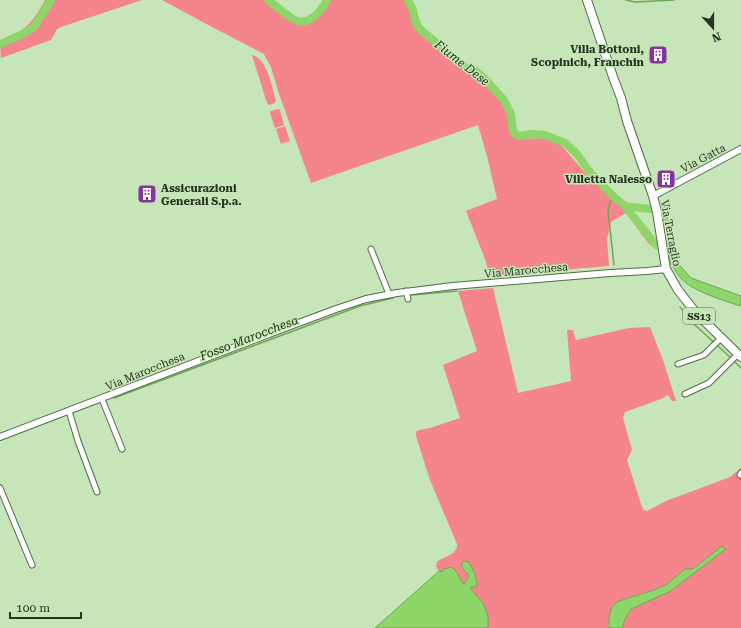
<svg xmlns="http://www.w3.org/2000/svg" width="741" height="628" font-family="'Roboto Serif',serif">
  <rect width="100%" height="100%" fill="#c6e5b8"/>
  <path fill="#f5848d" d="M45,0h97l-81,27 -4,2 -6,11 -50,18 -1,-17c25,-9 33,-19 45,-41z
    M162,0h110l23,17 6,2 7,-2 5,-3 10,-14h88l10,24 10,12 29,25 12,8 28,31 7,10 4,22 1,3 6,4 25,-1 10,2 7,4 27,31 26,24 12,10 19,23 9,14 -4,-2 -23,-31 -15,9 -4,17 2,27 -119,10 -5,-17 -19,-48 31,-12 -9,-39 -10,-35 -167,58 -33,-92 -7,-24 -7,-13 -52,-27z
    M252,55c15,3 20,32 24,45l-1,3 -6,2 -2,-2z
    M278,109l2,1 4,15 -9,3 -5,-15 1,-2z
    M285,126l5,15 -9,3 -5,-15z
    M493,288l25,105 53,-12 -4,-51h6l3,10 53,-12 21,-1 13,33 13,41h-4l-4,-6 -7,4 -36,13 -2,6 9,32 -5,10 15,47 2,3 3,1 19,-10 64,-24 11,-9v160h-119l3,-9 6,-10 38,-17 12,-9 41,-37 -29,23h-8l-19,16 -15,6 -32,10 -2,2 -9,22 1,3h-121v-12l-5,-13 -13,-15 4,-1 3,-5 -8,-20 -1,16 -4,6 -26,-14 -2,-4 1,-4c7,-6 21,-7 20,-18l-27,-64 -14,-44v-4l3,-2 11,-2 30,-10 -17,-53 34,-14 -19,-60z"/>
  <path fill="#8ed66a" stroke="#70a655" d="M667,249l6,9 18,20 50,18v10c-14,-4 -44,-14 -55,-23 -10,-8 -17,-22 -19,-34z
    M722,546l4,3 -57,43 -38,17 -6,10 -3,9h-13v-11l3,-11 7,-5 32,-10 15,-6 19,-16h8z
    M465,561l4,1c4,7 8,16 8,24l-7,2 13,15 5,13v12h-113l64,-57 3,1 2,-3 7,-2c8,4 7,12 13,17l4,-6v-4c-4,-4 -7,-6 -6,-12z"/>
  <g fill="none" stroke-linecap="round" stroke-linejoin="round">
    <path stroke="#70a655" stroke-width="1.5" d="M626,0l9,2 39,-2
      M614,197l-4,5 -2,9 6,54
      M411,295l46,-4
      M680,307l15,18 36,33
      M734,361l7,7
      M114,398l246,-92 33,-8"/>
    <path stroke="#8ed66a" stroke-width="8" d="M268,0c8,6 16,13 25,19 14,9 28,-7 34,-19
      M408,0l5,10 3,14 7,8 18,14 6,7 11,9 10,7 8,2 8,7 20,22 7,14 2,16 2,4 4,2 13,-2 13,1 20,8 12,11 12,17 25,26 11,9 31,39
      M0,44l23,-10 11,-7 17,-27
      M625,206l24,3 12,-1 2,3 8,50"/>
    <defs>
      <path id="minor" d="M371,249l18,45
        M406,291l2,8
        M678,364l26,-9 17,-17
        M685,394l24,-11 29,-29
        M102,399l20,50
        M69,411l9,30 19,51
        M740,475l1,-2
        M0,488l32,77"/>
      <path id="tertiary" d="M653,196l88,-47
        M0,437l277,-106 59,-22 30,-10 31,-6 56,-7 157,-13 37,-2 19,-2"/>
      <path id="primary" d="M587,0l26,77 8,21 6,23 26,75 4,16 9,57 12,21 18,23 45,44"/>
    </defs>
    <use href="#minor" stroke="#516c45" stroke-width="7"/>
    <use href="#tertiary" stroke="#516c45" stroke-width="8"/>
    <use href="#primary" stroke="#516c45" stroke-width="10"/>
    <use href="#minor" stroke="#fff" stroke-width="5"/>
    <use href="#tertiary" stroke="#fff" stroke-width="6"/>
    <use href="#primary" stroke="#fff" stroke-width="8"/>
  </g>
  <defs>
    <symbol id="building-square" viewBox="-11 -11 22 22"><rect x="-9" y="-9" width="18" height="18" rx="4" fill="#8533a1" stroke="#c6e5b8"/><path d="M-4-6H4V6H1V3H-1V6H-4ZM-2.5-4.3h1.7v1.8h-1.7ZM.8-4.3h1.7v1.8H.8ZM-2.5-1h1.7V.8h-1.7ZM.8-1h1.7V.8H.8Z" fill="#fff"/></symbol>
  </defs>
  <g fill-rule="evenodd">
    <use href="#building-square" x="647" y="44" width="22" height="22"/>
    <use href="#building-square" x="655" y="168" width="22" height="22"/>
    <use href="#building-square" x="136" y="183" width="22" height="22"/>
  </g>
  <g text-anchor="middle" stroke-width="3" stroke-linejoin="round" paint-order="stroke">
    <rect fill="#c6e5b8" stroke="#586a50" stroke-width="1" x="683" y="308" width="32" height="16" rx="3"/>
    <g font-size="10" font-weight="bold" fill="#293524">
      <text x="699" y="320">SS13</text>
    </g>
    <g font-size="11" font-weight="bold" fill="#293524" stroke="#c6e5b8" text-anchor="end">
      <text x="644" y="53">Villa Bottoni,<tspan x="644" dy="13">Scopinich, Franchin</tspan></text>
      <text x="652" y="183">Villetta Nalesso</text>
      <text x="161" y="192" text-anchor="start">Assicurazioni<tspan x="161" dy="13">Generali S.p.a.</tspan></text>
    </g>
    <g font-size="11" fill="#293524" stroke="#c6e5b8">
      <text transform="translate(703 158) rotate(-28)" y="4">Via Gatta</text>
      <text transform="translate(671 233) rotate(79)" y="4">Via Terraglio</text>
      <text transform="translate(526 270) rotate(-5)" y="4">Via Marocchesa</text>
      <text transform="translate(145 371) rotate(-22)" y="4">Via Marocchesa</text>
    </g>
    <g font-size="12" font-style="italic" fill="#183308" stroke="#c6e5b8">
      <text transform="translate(462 63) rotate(38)" y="4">Fiume Dese</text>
      <text transform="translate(249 338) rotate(-21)" y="4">Fosso Marocchesa</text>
    </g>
  </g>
  <g transform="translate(713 28) rotate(159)" stroke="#c6e5b8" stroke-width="3" paint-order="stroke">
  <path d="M0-3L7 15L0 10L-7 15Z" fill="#293524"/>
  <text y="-6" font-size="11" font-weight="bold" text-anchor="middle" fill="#293524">N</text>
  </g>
  <path d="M10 612v6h71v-6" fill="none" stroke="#293524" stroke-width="2"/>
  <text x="16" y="612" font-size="12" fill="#293524" stroke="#c6e5b8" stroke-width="3" paint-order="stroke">100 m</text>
</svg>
